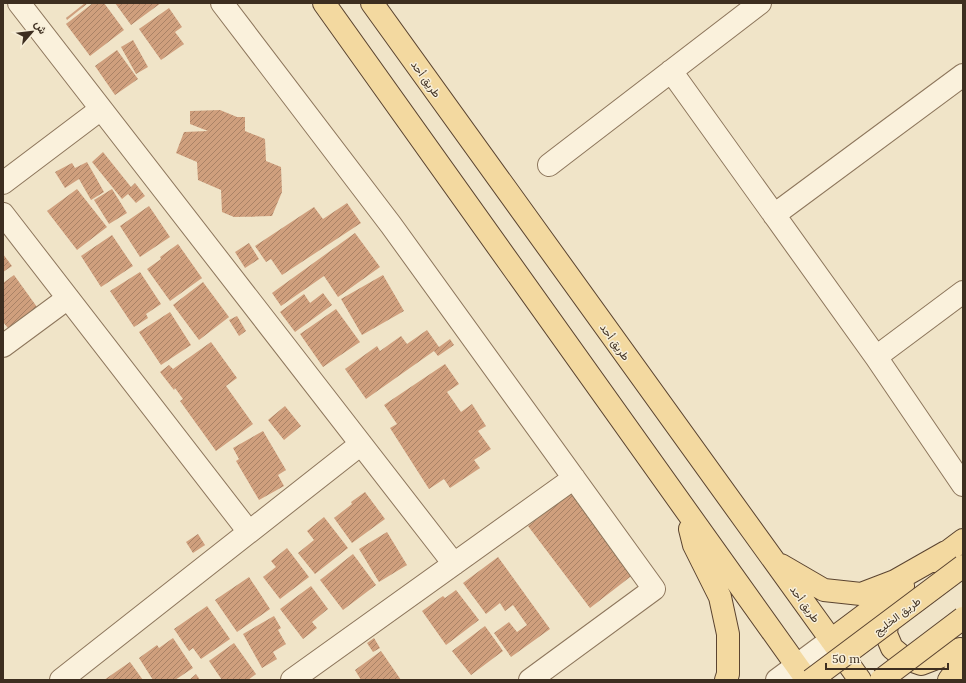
<svg xmlns="http://www.w3.org/2000/svg" width="966" height="683" font-family="Lora,Vazirmatn,serif">
  <defs>
    <pattern id="building-hatch" width="6" height="6" patternUnits="userSpaceOnUse"><rect width="6" height="6" fill="#cf9f7d"/><path d="M-1 1l2-2M0 6l6-6M5 7l2-2" fill="none" stroke="#a98266"/></pattern>
  </defs>
  <rect width="100%" height="100%" fill="#f0e4c8"/>
  <path fill="url(#building-hatch)" d="M85,3h3l-21,17 -1,-2z
    M93,3h11l20,27 -34,26 -24,-32z
    M115,3h46l-30,22z
    M169,8l13,19 -7,5 9,12 -23,16 -22,-31z
    M133,40l15,27 -12,7 -15,-27z
    M117,50l21,29 -23,16 -20,-29z
    M220,110l17,7h8v14l20,8 1,22 15,6 1,25 -10,24 -38,1 -12,-5 -1,-22 -23,-10 -1,-18 -21,-9 8,-21 24,-1 -18,-7v-13z
    M103,152l28,35 4,-4 10,13 -9,7 -8,-9 -6,5 -30,-37z
    M87,162l17,30 -13,8 -12,-21 -14,9 -10,-16 17,-9 3,5z
    M77,189l30,38 -30,23 -30,-39z
    M112,189l15,24 -18,11 -15,-24z
    M347,203l14,20 -79,52 -11,-16 -5,3 -11,-16 59,-39 9,12z
    M149,206l21,31 -30,20 -20,-31z
    M355,233l25,34 -42,30 -14,-21 -43,30 -9,-13z
    M112,235l21,31 -32,21 -20,-31z
    M249,243l10,16 -14,9 -10,-16z
    M178,244l24,34 -32,23 -23,-32 14,-10 -1,-2z
    M3,254l9,12 -9,6z
    M140,272l21,32 -15,10 2,4 -14,9 -24,-36z
    M14,275l23,32 -29,21 -5,-6v-39z
    M383,275l21,36 -42,24 -21,-36z
    M203,282l26,35 -30,23 -26,-35z
    M323,293l9,12 -37,27 -15,-20 24,-18 6,9z
    M336,309l24,33 -37,25 -23,-33z
    M170,312l21,33 -30,20 -22,-33z
    M237,316l9,15 -7,5 -10,-16z
    M427,330l12,17 11,-8 4,6 -16,11 -4,-5 -68,48 -21,-30 32,-23 3,5 21,-15 6,8z
    M211,342l26,36 -11,8 27,38 -37,27 -36,-50 3,-2 -8,-11 -1,2 -14,-18 9,-7 4,4z
    M445,364l14,20 -12,8 14,20 11,-8 14,22 -8,5 13,18 -17,11 6,8 -30,20 -6,-9 -15,10 -39,-61 7,-4 -13,-19z
    M285,406l16,20 -17,14 -16,-20z
    M263,431l23,39 -8,5 6,11 -25,14 -23,-39 3,-2 -6,-11z
    M365,492l20,27 -33,24 -18,-25 18,-14 -1,-2z
    M572,492l62,82 -44,34 -62,-82z
    M324,517l24,31 -33,26 -17,-21 16,-13 -7,-9z
    M387,532l20,33 -28,17 -20,-33z
    M198,534l7,11 -12,8 -7,-11z
    M287,548l22,29 -29,22 -17,-22 13,-10 -5,-6z
    M353,554l23,31 -33,25 -23,-30z
    M498,557l52,72 -39,28 -17,-24 15,-11 8,10 10,-7 -14,-20 -8,6 -5,-8 -14,11 -23,-31z
    M249,577l21,32 -33,23 -22,-32z
    M311,586l17,23 -16,13 5,6 -14,11 -23,-30z
    M456,590l23,30 -33,25 -24,-34 21,-15 2,2z
    M207,606l23,33 -29,20 -8,-11 -4,3 -15,-22z
    M274,616l7,12 -3,2 8,14 -13,8 4,7 -15,9 -19,-34z
    M485,626l18,25 -32,24 -19,-24z
    M173,638l20,30 -18,12h-22l-14,-22 18,-13 2,3z
    M374,638l6,10 -7,4 -6,-9z
    M234,643l22,31 -8,6h-26l-13,-19z
    M381,651l20,29h-40l-6,-10z
    M130,662l13,18h-39z
    M196,674l4,6h-11z"/>
  <g fill="none" stroke-linecap="round" stroke-linejoin="round">
    <defs>
      <path id="minor" d="M19,3l435,561
        M222,3l169,222 263,364 -124,91
        M671,71l205,286 87,128
        M549,165l211,-162
        M3,183l98,-74
        M3,214l246,318
        M774,215l189,-140
        M3,346l65,-48
        M876,357l87,-65
        M61,680l300,-236
        M292,680l282,-202
        M777,680l54,-40"/>
      <path id="major" d="M324,3l483,677
        M372,3l488,677
        M690,529l4,16 26,52 8,37v40l-2,6
        M935,561l28,-21
        M781,565l43,25 37,4 34,-13 51,-29
        M891,609l-3,4 -2,21 6,14 12,10 17,6 39,-15
        M831,640l72,-54
        M949,680l14,-19"/>
    </defs>
    <use href="#minor" stroke="#8d765c" stroke-width="24"/>
    <use href="#major" stroke="#5b4430" stroke-width="24"/>
    <use href="#minor" stroke="#faf1dc" stroke-width="22"/>
    <use href="#major" stroke="#f3d9a0" stroke-width="22"/>
    <defs>
      <path id="major-bridge" d="M811,680l152,-114
        M881,680l82,-62"/>
    </defs>
    <use href="#major-bridge" stroke="#5b4430" stroke-width="24" stroke-linecap="butt"/>
    <use href="#major-bridge" stroke="#f3d9a0" stroke-width="22"/>
  </g>
  <g text-anchor="middle" stroke-width="3" stroke-linejoin="round" paint-order="stroke">
    <g font-size="11" fill="#3d2e20" stroke="#f7eed8">
      <text transform="translate(426 79) rotate(54)" y="4">طريق أحد</text>
      <text transform="translate(615 342) rotate(54)" y="4">طريق أحد</text>
      <text transform="translate(805 604) rotate(54)" y="4">طريق أحد</text>
      <text transform="translate(897 616) rotate(-37)" y="4">طريق الخليج</text>
    </g>
  </g>
  <rect width="966" height="683" fill="none" stroke="#3d2e20" stroke-width="8"/>
  <g transform="translate(32 32) rotate(62)" stroke="#f7eed8" stroke-width="3" paint-order="stroke">
  <path d="M0-3L7 15L0 10L-7 15Z" fill="#3d2e20"/>
  <text y="-6" font-size="11" font-weight="bold" text-anchor="middle" fill="#3d2e20">ش</text>
  </g>
  <path d="M826 663v6h122v-6" fill="none" stroke="#3d2e20" stroke-width="2"/>
  <text x="832" y="663" font-size="12" fill="#3d2e20" stroke="#f7eed8" stroke-width="3" paint-order="stroke">50 m</text>
</svg>
